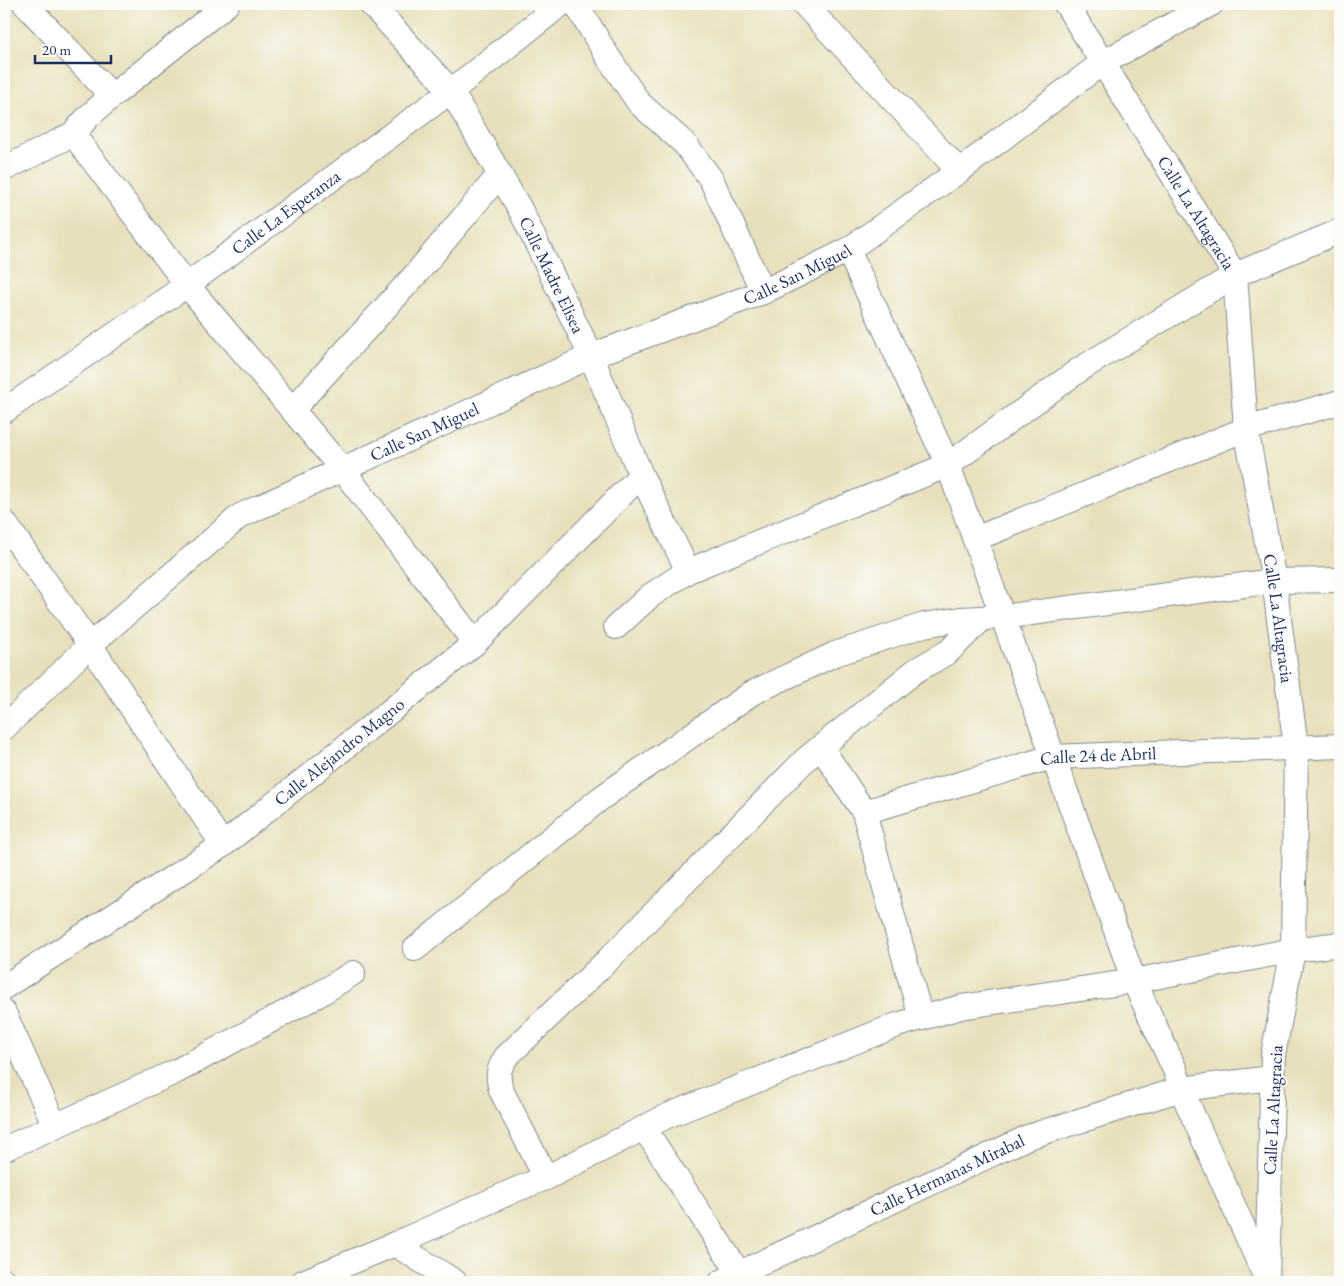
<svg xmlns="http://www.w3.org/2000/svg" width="1344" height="1286" font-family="'EB Garamond',serif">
  <rect width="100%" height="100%" fill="#fdfcf7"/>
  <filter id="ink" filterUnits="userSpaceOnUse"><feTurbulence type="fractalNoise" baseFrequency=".02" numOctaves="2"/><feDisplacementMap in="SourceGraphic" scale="10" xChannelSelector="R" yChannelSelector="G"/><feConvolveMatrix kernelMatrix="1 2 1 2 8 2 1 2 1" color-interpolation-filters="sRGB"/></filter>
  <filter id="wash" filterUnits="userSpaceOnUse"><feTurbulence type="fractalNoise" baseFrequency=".0096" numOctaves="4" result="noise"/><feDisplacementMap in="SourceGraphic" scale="20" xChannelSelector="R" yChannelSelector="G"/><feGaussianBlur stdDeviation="1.12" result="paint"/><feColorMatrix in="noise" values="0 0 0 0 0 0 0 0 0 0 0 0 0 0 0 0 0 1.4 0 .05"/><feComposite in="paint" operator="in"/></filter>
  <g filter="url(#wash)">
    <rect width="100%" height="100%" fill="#e8e0bc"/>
  </g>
  <g filter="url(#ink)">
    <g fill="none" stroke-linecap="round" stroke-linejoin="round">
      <defs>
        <g id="street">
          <path d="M25,4l87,92"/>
          <path id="s1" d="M371,4l80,87 69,118 71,147 50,119 47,96"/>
          <path d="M576,4l32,53 31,46 46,41 26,35 52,113"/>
          <path d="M804,4l155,167"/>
          <path id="s2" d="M1066,4l169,271 11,154 28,152 22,166 -3,203 -20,105 -6,226 -2,1"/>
          <path d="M73,134l114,151 155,184 133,174"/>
          <path d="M4,169l69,-35 16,-18 23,-20 115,-92"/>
          <path d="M848,250l100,215 186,516 41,89 6,19 84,187"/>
          <path d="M292,410l124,-136 84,-100"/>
          <path id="s3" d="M4,411l183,-126 264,-194 110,-87"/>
          <path d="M4,522l86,123 133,200"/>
          <path d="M975,539l271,-110 94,-27"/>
          <path d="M616,627l34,-31 38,-25 260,-106 131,-95 156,-95 105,-44"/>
          <path id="s4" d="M4,728l86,-83 150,-129 351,-160 172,-64 85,-42 111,-79 143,-108 109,-59"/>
          <path d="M821,747l43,65 57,206"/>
          <path id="s5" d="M864,812l188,-55 288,-11"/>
          <path d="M415,949l186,-151 151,-105 83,-39 89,-29 37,-6 40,-2 273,-36 66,-1"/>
          <path id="s6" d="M4,987l219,-142 252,-202 166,-168"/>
          <path d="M4,1013l51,113"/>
          <path d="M644,1128l95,145"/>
          <path d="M4,1149l173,-78 141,-76 35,-22"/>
          <path d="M546,1178l-45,-88c-4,-15 -3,-20 5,-33l103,-98 197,-200 109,-88 33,-19 35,-34"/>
          <path d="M395,1244l60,38"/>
          <path d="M4,1281l1,1"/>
          <path d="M303,1282l92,-38 120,-54 31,-12 121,-62 230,-91 64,-18 173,-26 159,-31 47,-6"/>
          <path id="s7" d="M721,1282l307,-145 153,-48 91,-11"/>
        </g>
      </defs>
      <use href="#street" stroke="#82888d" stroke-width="26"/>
      <use href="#street" stroke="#fff" stroke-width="24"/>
    </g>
  </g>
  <g text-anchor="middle" stroke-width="4" stroke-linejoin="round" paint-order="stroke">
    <g font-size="18" fill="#1b2f5e" stroke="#fdfcf7">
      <text dy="6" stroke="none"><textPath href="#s3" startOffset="345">Calle La Esperanza</textPath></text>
      <text dy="6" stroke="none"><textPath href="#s2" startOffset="246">Calle La Altagracia</textPath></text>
      <text dy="6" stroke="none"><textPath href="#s4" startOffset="925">Calle San Miguel</textPath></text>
      <text dy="6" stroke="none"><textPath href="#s1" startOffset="328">Calle Madre Elisea</textPath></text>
      <text dy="6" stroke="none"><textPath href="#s4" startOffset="520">Calle San Miguel</textPath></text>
      <text dy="6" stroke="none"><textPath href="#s2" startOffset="666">Calle La Altagracia</textPath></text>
      <text dy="6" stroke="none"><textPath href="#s6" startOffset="410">Calle Alejandro Magno</textPath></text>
      <text dy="6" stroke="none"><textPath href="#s5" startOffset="242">Calle 24 de Abril</textPath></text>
      <text transform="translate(1273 1110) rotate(-87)" y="6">Calle La Altagracia</text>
      <text dy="6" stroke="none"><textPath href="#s7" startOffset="250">Calle Hermanas Mirabal</textPath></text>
    </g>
  </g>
  <rect width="1344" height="1286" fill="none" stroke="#fdfcf7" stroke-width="20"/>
  <path d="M35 55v8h76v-8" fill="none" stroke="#1b2f5e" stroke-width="2.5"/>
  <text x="42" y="55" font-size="15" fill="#1b2f5e" stroke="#fdfcf7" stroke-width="4" paint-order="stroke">20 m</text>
</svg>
